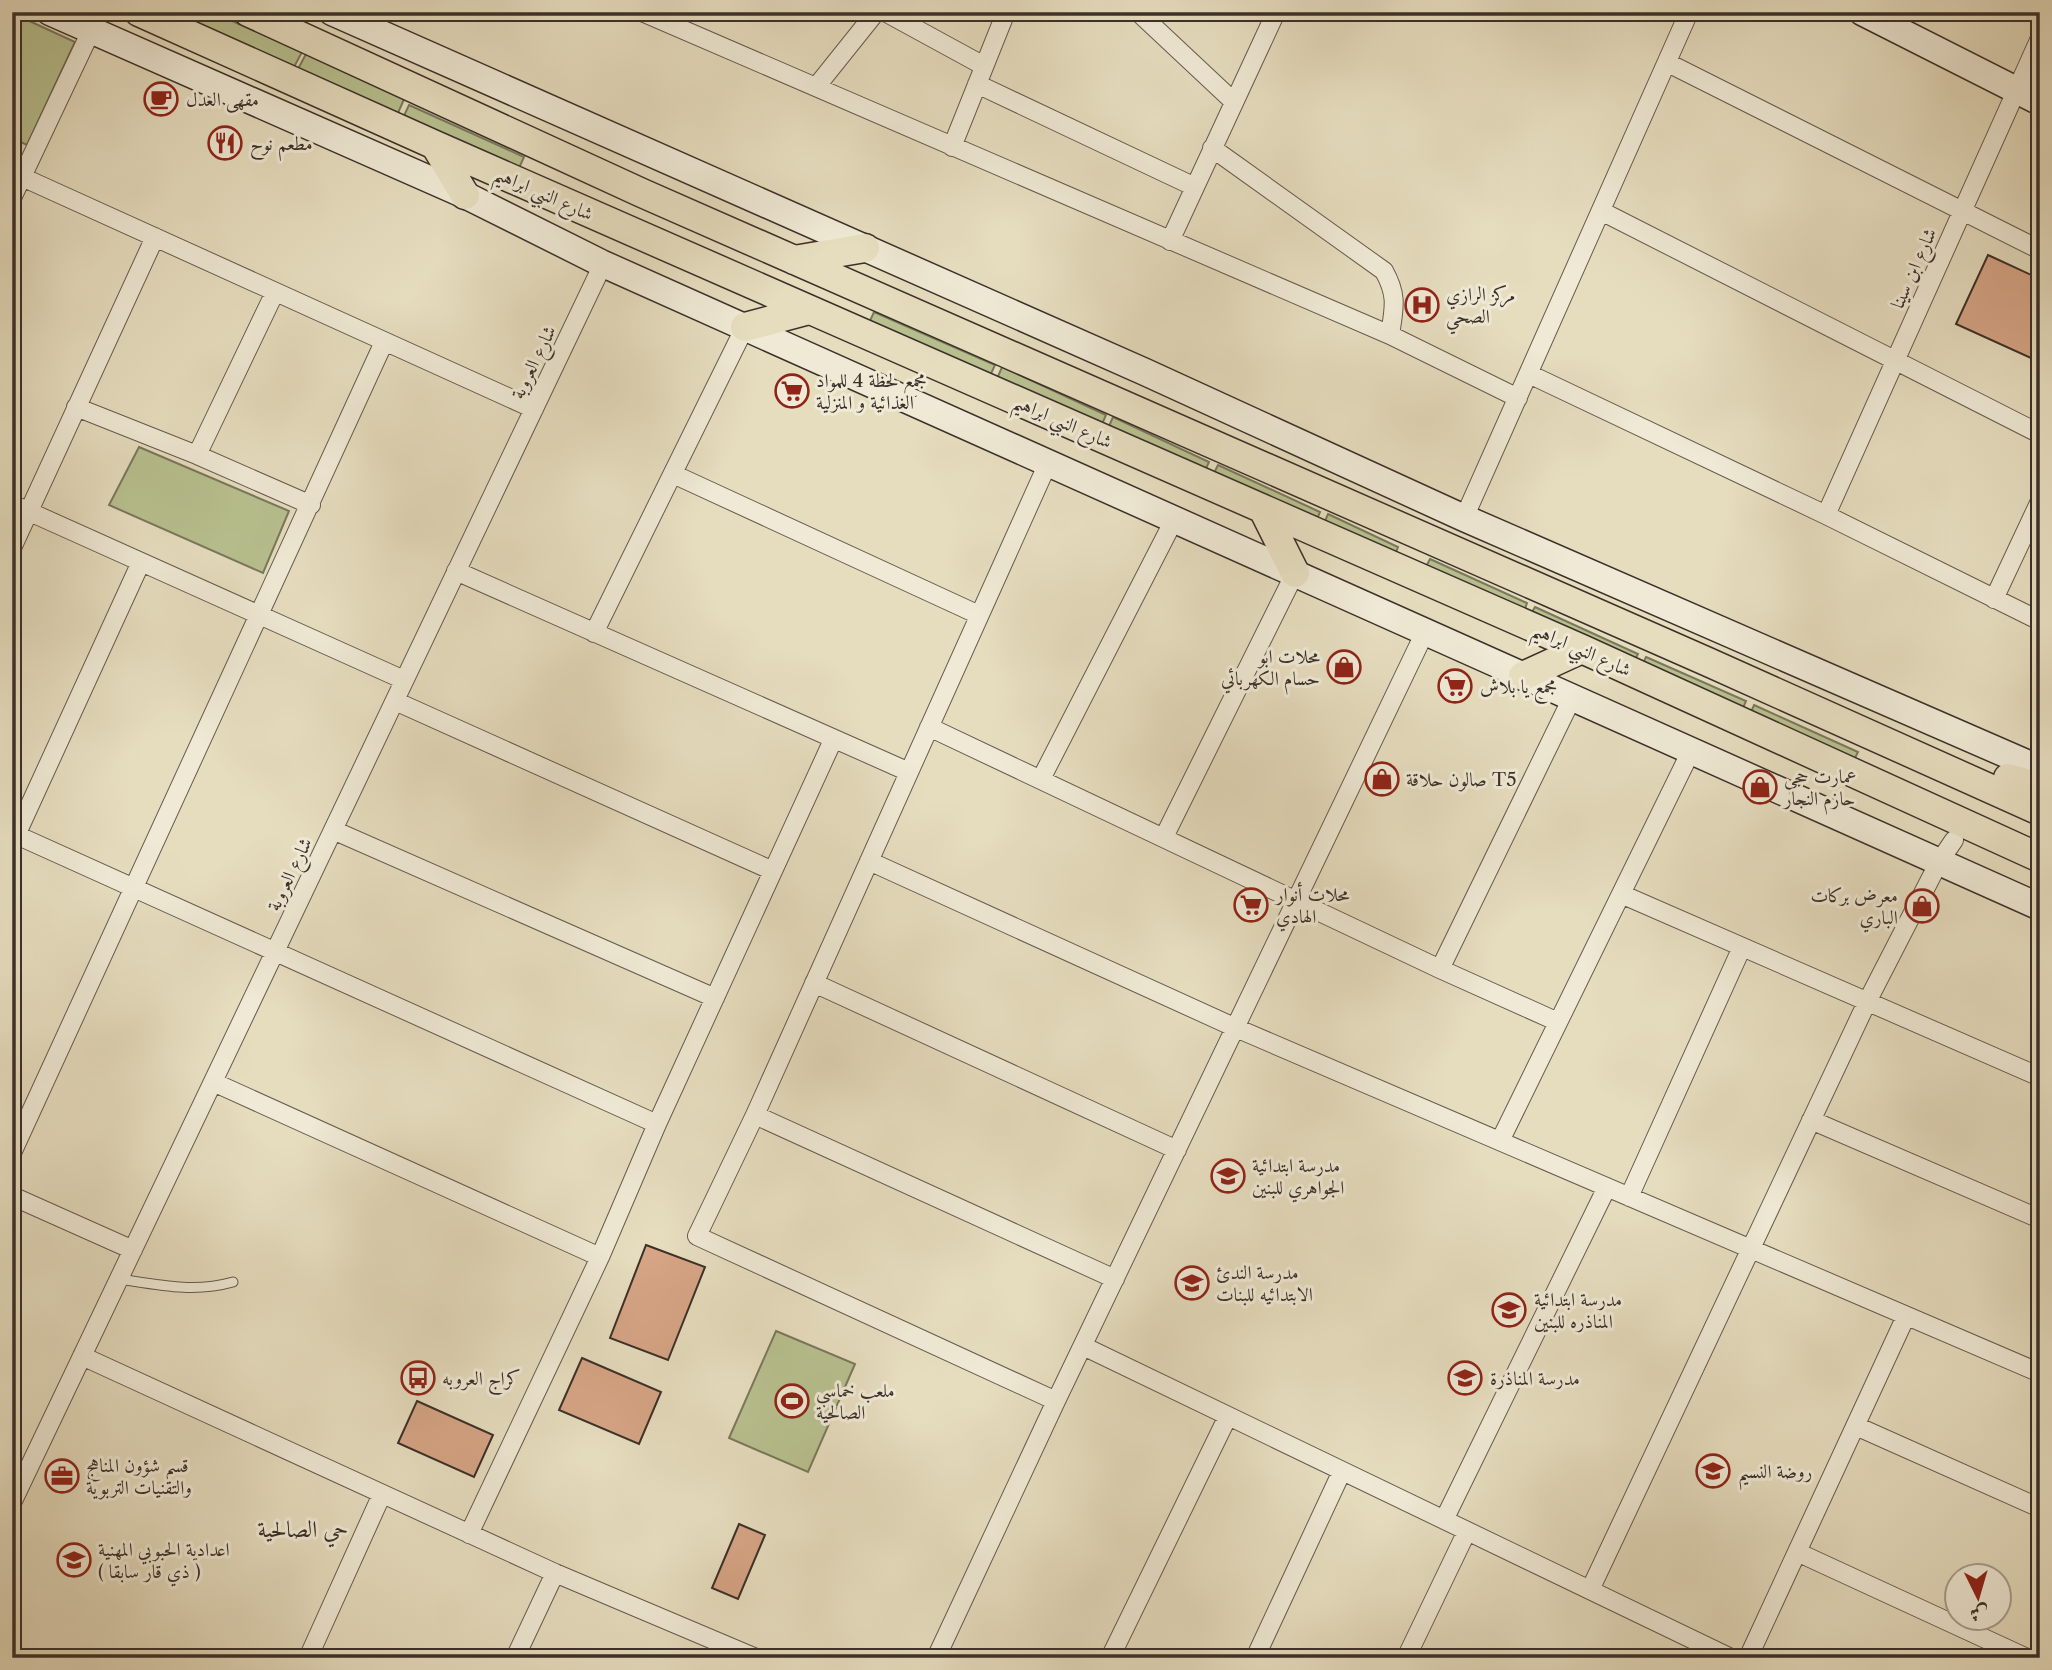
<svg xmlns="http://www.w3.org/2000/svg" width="2052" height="1670" font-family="'Libre Caslon Text',Amiri,serif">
  <rect width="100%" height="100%" fill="#e6ddbf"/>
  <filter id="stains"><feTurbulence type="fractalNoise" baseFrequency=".00286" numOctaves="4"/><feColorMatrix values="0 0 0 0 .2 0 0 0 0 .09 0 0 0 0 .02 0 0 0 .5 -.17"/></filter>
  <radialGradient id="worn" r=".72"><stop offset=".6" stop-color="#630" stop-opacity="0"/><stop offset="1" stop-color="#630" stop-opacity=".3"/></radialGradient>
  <path fill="#b8c08f" stroke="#7a785c" stroke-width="2" d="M198,12h14l90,40 -8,15 -101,-45z
    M12,13l63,29 -48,103 -15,-7z
    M306,54l99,43 -7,16 -100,-44z
    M409,105l115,52 -8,18 -115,-53z
    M874,312l121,53 -6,13 -121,-53z
    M1002,367l104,48 -6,14 -104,-48z
    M1113,417l96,45 -6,13 -97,-42z
    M139,447l150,64 -26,62 -154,-68z
    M1218,465l102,47 -5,12 -104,-45z
    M1328,514l70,33 -5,13 -71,-32z
    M1430,559l97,44 -5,14 -99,-45z
    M1535,607l103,47 -6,11 -104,-46z
    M1646,657l100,44 -5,12 -101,-44z
    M1754,705l104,47 -5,10 -104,-45z
    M776,1331l79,33 -47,108 -79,-34z"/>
  <path fill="#d6a586" stroke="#3b3029" stroke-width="2" d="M1988,255l52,24v83l-84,-38z
    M646,1245l59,22 -37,93 -58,-22z
    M582,1358l79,34 -22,52 -80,-34z
    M417,1401l76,34 -19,42 -76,-34z
    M739,1524l26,11 -27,64 -26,-11z"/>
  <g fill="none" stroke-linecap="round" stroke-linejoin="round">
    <defs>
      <path id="lane" d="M119,1279c40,6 75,14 114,3"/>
      <path id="street" d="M642,12l748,323 128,63
        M885,12l99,54
        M1138,12l96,90
        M1668,63l372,187
        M977,84l218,103
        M816,87l60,-75
        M952,147l54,-135
        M1212,148l172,123c14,25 10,37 6,64
        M22,177l512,232
        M12,198l79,-167
        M1601,211l439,223
        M1170,241l106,-229
        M1529,374l297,141 214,106
        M76,407l121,48 114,50
        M197,455l78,-163
        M1048,463l-293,652 -58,121 359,165
        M673,474l306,141
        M12,504l392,176
        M1826,515l214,-477
        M1464,518l225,-506
        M12,548l143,-311
        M456,571l453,201
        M1994,599l46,-98
        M594,633l151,-306
        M395,701l378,170
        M929,727l511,242 118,53
        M1041,779l133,-259
        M333,830l382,168
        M12,833l645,291
        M1164,837l131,-264
        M12,844l129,-282
        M869,861l367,167 804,345
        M1621,894l419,183
        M1440,969l132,-271
        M814,983l363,167
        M213,1082l387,175
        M755,1115l360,164
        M1811,1120l229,99
        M1500,1141l191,-390
        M12,1153l372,-811
        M12,1196l121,54
        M1629,1197l113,-250
        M1083,1346l648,312
        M82,1356l473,217 201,85
        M1856,1426l184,82
        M12,1503l591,-1239
        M1444,1520l163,-333
        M469,1534l131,-277 57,-133 176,-384
        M1797,1552l230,106
        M1590,1590l277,-588 72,-140 15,-22
        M308,1658l74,-164
        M515,1658l40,-85
        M936,1658l120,-257 369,-769
        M1110,1658l118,-242
        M1255,1658l87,-187
        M1406,1658l61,-127
        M1748,1658l158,-342"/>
      <path id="secondary" d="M50,12l415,183 136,68 1439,644
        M332,12l813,360 319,146 576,251
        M1862,12l178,90"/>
      <path id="primary" d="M139,12l296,133 1147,504 458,209
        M248,12l394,181 1066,469 332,149
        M435,145l30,50
        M794,260l71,-12
        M745,327l64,-17
        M1263,509l32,64
        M1523,676l59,-27
        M2008,778l32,9"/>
    </defs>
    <use href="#lane" stroke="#665b4e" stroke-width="11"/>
    <use href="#street" stroke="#665b4e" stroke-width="20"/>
    <use href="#secondary" stroke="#3b3029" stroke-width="29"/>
    <use href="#primary" stroke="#3b3029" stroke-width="31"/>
    <use href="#lane" stroke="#efe9d5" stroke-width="9"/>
    <use href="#street" stroke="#efe9d5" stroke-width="18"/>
    <use href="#secondary" stroke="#efe9d5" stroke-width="26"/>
    <use href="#primary" stroke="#e6ddbf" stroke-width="28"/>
  </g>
  <defs>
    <symbol id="cafe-ring" viewBox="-11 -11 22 22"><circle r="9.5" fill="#efe9d5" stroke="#8f2418" stroke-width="1.5"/><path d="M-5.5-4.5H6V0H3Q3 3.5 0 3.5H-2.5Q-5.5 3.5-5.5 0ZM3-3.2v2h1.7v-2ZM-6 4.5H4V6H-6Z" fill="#8f2418"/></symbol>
    <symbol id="restaurant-ring" viewBox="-11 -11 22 22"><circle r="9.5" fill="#efe9d5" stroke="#8f2418" stroke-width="1.5"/><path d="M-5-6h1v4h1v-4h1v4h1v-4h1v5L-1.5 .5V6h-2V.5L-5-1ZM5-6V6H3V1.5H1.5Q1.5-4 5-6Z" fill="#8f2418"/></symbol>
    <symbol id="hospital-ring" viewBox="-11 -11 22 22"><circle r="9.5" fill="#efe9d5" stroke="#8f2418" stroke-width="1.5"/><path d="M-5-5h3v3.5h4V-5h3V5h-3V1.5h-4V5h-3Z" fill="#8f2418"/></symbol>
    <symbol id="supermarket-ring" viewBox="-11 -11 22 22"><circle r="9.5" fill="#efe9d5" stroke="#8f2418" stroke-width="1.5"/><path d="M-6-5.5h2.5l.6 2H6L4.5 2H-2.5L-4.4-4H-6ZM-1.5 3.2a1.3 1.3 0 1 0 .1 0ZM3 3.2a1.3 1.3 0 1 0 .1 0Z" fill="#8f2418"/></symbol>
    <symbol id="shop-ring" viewBox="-11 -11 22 22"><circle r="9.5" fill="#efe9d5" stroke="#8f2418" stroke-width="1.5"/><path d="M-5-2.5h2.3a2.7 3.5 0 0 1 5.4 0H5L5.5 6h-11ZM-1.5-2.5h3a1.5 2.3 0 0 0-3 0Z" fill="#8f2418"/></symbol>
    <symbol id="school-ring" viewBox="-11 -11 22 22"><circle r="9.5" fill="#efe9d5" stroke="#8f2418" stroke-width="1.5"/><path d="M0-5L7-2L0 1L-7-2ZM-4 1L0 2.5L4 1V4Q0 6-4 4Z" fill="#8f2418"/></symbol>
    <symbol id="bus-ring" viewBox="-11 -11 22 22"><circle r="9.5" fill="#efe9d5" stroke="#8f2418" stroke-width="1.5"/><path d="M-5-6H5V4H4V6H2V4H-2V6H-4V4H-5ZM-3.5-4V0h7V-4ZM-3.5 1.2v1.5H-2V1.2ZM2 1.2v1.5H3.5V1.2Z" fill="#8f2418"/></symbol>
    <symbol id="stadium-ring" viewBox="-11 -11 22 22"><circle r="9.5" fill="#efe9d5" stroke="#8f2418" stroke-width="1.5"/><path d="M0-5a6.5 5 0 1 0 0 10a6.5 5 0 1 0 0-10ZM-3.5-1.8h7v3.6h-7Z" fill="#8f2418"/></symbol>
    <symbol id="office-ring" viewBox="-11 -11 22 22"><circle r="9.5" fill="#efe9d5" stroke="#8f2418" stroke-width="1.5"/><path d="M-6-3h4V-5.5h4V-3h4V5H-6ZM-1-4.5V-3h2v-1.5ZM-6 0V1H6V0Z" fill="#8f2418"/></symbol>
  </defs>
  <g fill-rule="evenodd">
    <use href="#cafe-ring" x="142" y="80" width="38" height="38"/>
    <use href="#restaurant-ring" x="206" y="124" width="38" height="38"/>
    <use href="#hospital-ring" x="1403" y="286" width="38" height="38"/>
    <use href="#supermarket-ring" x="773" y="372" width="38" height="38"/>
    <use href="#shop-ring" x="1325" y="648" width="38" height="38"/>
    <use href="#supermarket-ring" x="1436" y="667" width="38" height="38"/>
    <use href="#shop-ring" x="1363" y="760" width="38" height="38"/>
    <use href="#shop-ring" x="1741" y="768" width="38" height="38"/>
    <use href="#supermarket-ring" x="1232" y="886" width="38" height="38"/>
    <use href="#shop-ring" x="1903" y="887" width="38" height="38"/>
    <use href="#school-ring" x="1209" y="1157" width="38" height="38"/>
    <use href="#school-ring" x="1173" y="1264" width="38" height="38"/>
    <use href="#school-ring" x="1490" y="1291" width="38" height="38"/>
    <use href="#bus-ring" x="399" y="1359" width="38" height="38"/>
    <use href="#school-ring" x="1446" y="1359" width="38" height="38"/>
    <use href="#stadium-ring" x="773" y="1382" width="38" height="38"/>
    <use href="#school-ring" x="1694" y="1452" width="38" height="38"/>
    <use href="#office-ring" x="43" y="1457" width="38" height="38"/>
    <use href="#school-ring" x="55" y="1541" width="38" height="38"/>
  </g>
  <g text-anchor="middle" stroke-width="6" stroke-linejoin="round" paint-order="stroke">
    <g font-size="19" fill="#3b3029" stroke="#efe9d5" text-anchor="start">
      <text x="186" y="106">مقهى العدل</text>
      <text x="250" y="150">مطعم نوح</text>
      <text x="1446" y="301">مركز الرازي<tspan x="1446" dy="22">الصحي</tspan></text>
      <text x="816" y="387">مجمع لحظة 4 للمواد<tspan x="816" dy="22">الغذائية و المنزلية</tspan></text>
      <text x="1320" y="663" text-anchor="end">محلات ابو<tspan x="1320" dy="22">حسام الكهربائي</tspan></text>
      <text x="1480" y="693">مجمع يا بلاش</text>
      <text x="1784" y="783">عمارت حجي<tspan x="1784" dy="22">حازم النجار</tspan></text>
      <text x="1406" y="786">صالون حلاقة T5</text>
      <text x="1276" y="901">محلات أنوار<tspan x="1276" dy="22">الهادي</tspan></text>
      <text x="1898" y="902" text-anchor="end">معرض بركات<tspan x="1898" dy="22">الباري</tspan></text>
      <text x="1252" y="1172">مدرسة ابتدائية<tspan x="1252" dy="22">الجواهري للبنين</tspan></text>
      <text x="1216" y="1279">مدرسة الندئ<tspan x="1216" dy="22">الابتدائيه للبنات</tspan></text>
      <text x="1534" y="1306">مدرسة ابتدائية<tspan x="1534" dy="22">المناذره للبنين</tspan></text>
      <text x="442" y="1385">كراج العروبه</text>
      <text x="1490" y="1385">مدرسة المناذرة</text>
      <text x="816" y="1397">ملعب خماسي<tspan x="816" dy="22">الصالحية</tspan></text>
      <text x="86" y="1472">قسم شؤون المناهج<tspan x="86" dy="22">والتقنيات التربوية</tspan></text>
      <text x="1738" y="1478">روضة النسيم</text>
      <text x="98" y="1556">اعدادية الحبوبي المهنية<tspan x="98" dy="22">( ذي قار سابقا )</tspan></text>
    </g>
    <g font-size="19" fill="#3b3029" stroke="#efe9d5">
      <text transform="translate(544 193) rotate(24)" y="7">شارع النبي ابراهيم</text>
      <text transform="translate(1913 268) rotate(-66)" y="7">شارع ابن سينا</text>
      <text transform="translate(533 362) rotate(-64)" y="7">شارع العروبة</text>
      <text transform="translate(1063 421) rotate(24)" y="7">شارع النبي ابراهيم</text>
      <text transform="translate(1582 649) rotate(24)" y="7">شارع النبي ابراهيم</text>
      <text transform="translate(289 874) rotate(-64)" y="7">شارع العروبة</text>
    </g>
    <g font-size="23" fill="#3b3029" stroke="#efe9d5">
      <text x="303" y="1537">حي الصالحية</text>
    </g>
  </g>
  <rect width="2052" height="1670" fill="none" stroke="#e6ddbf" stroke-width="42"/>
  <rect x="14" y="14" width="2024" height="1642" fill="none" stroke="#3b3029" stroke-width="3.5"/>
  <rect x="21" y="21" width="2010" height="1628" fill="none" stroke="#3b3029" stroke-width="2"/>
  <g transform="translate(1978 1597) rotate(175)"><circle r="33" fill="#efe9d5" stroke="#a79f90" stroke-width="2"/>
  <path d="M0-5L12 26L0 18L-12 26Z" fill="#8f2418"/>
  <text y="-10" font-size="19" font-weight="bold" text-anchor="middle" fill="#3b3029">ش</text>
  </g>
  <rect width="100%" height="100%" filter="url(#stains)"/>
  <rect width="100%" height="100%" fill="url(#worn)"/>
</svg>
